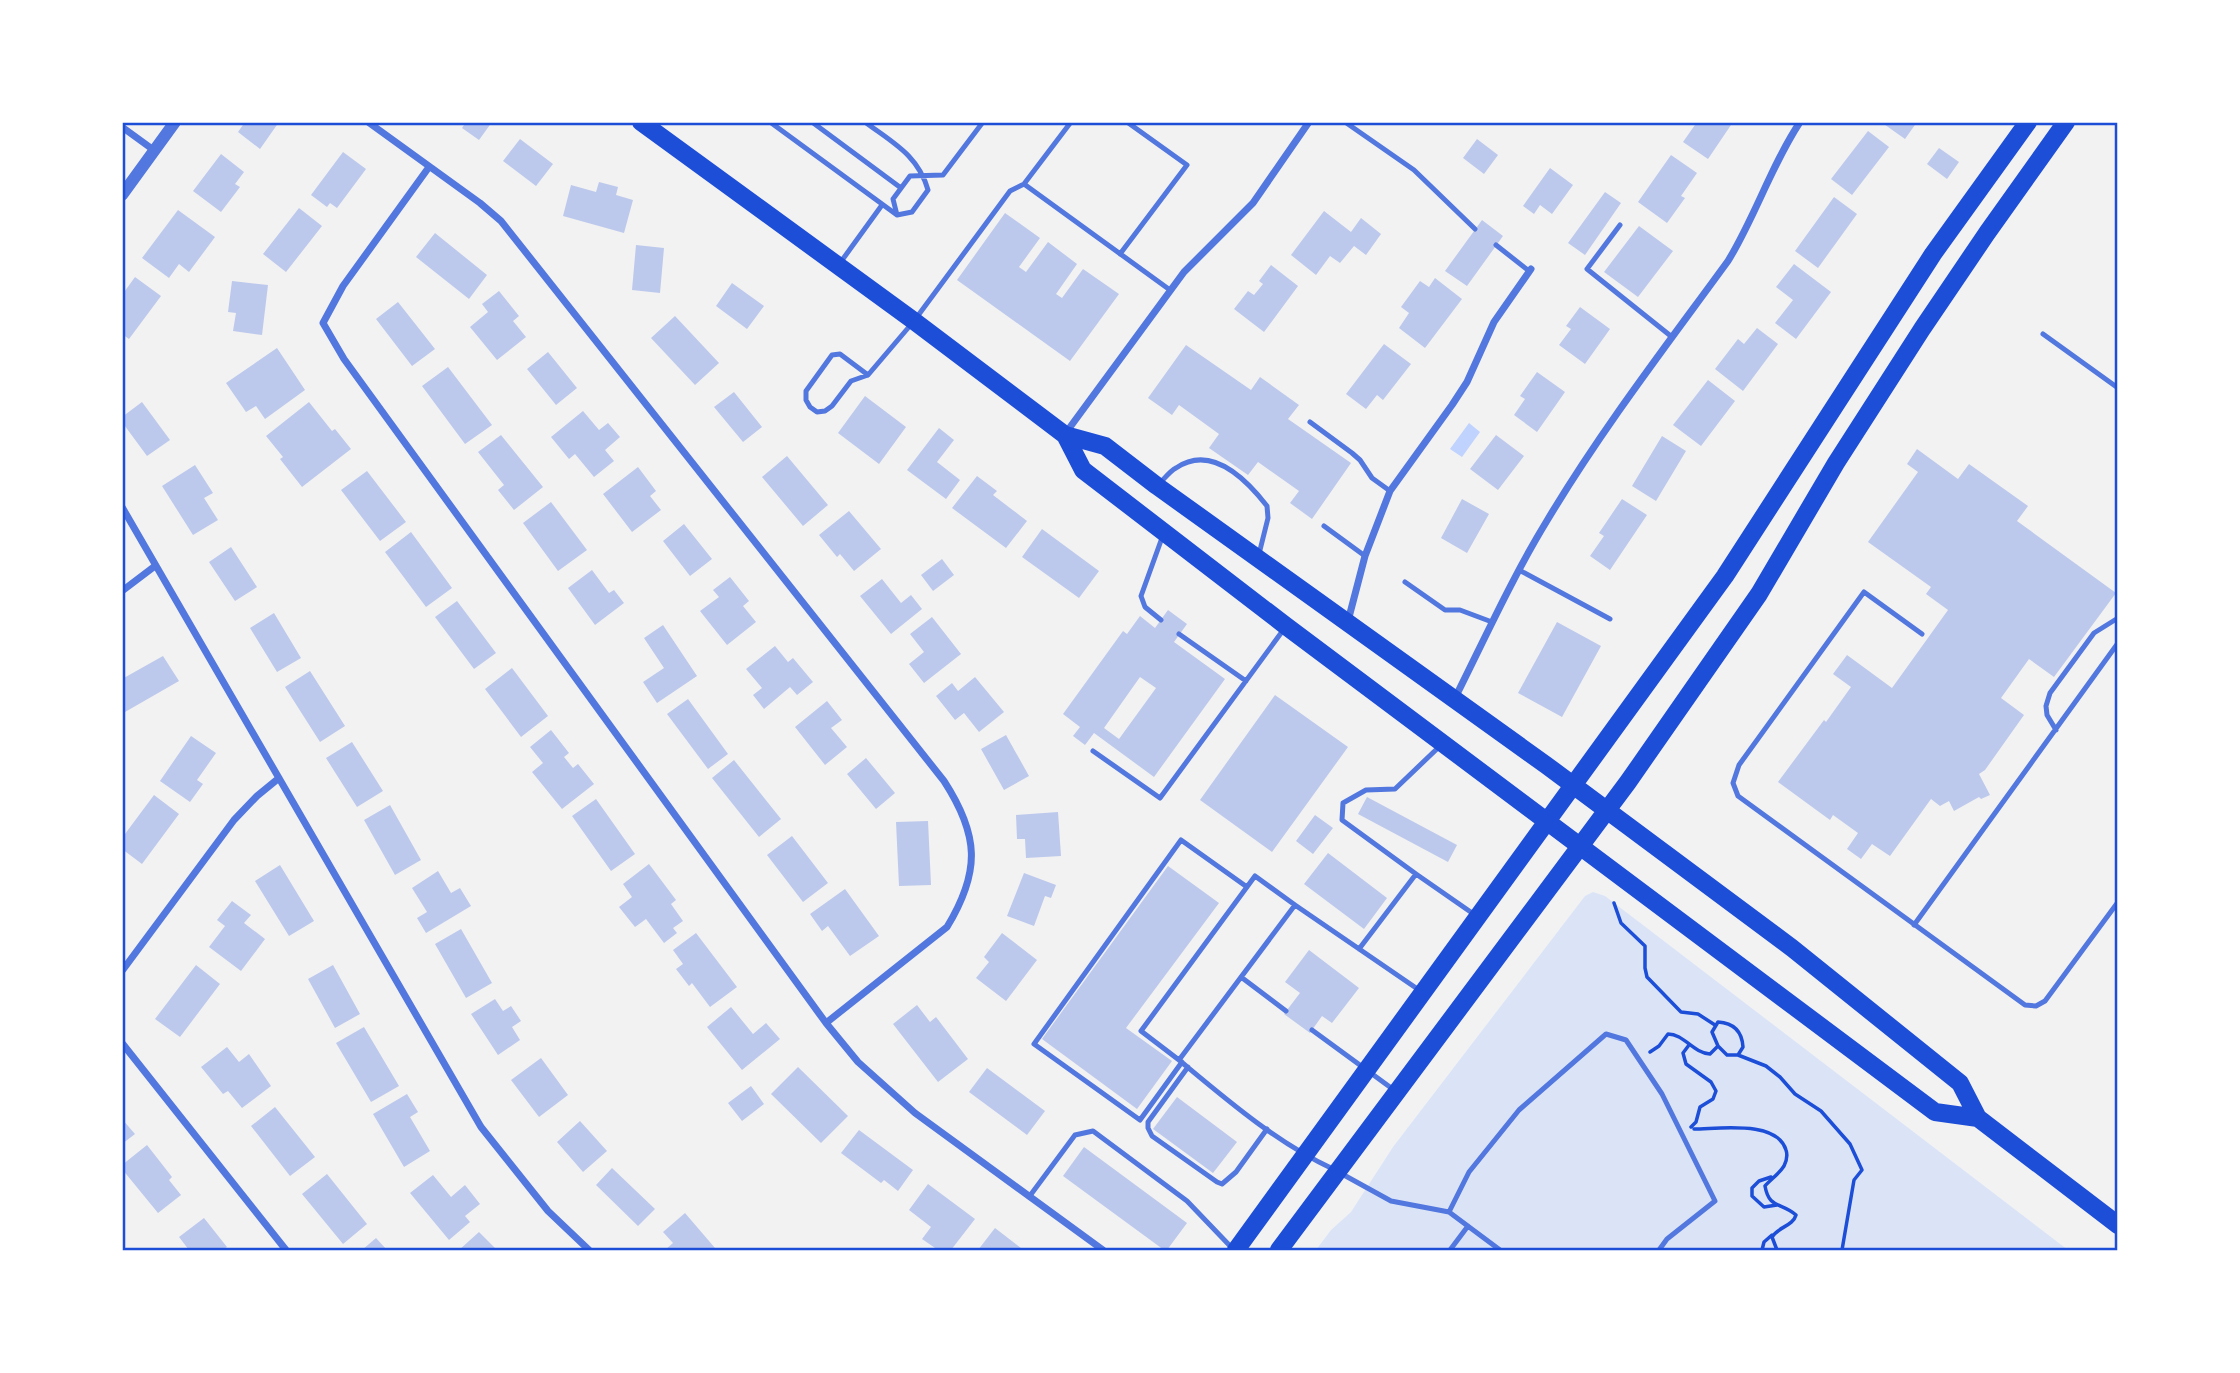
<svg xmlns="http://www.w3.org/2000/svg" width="2240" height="1373" font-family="'IBM Plex Serif',serif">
  <rect width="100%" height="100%" fill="#f2f2f2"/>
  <path fill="#dbe4f7" d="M1593,892l12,4 463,354h-752l15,-20 20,-18 42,-65 192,-251z"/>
  <path fill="#bfd3fe" d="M1469,423l11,9 -18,25 -12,-8z"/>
  <path fill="#bdc9ec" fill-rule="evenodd" d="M245,122h34l-19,27 -22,-17z
    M466,122h26l-13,18 -17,-12z
    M1697,122h36l-25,37 -25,-17z
    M1881,122h36l-12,17z
    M1868,131l21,16 -37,48 -21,-16z
    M520,139l33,25 -17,22 -33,-25z
    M1477,139l21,16 -14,19 -21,-16z
    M1939,148l20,14 -12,17 -20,-15z
    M343,152l23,17 -29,39 -7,-5 -3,4 -16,-12z
    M221,154l23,18 -9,12 5,3 -19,25 -28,-21z
    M1671,155l26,18 -16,23 4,2 -18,25 -29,-21z
    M1550,168l23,17 -21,29 -12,-9 -6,9 -11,-8z
    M599,182l19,5 -2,8 17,5 -9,33 -61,-17 8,-31 25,7z
    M1605,192l16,11 -36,52 -17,-12z
    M1834,197l23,17 -39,54 -23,-17z
    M299,208l23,18 -36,46 -23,-18z
    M178,210l37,27 -26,35 -10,-8 -10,14 -27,-20z
    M1324,211l27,21 10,-14 20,16 -15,21 -12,-9 -14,17 -10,-7 -14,19 -25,-20z
    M1005,213l35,25 -21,29 7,5 22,-30 29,22 -21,30 6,4 21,-29 36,25 -49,67 -113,-81z
    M1482,220l21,16 -36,50 -22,-15z
    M1639,226l34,25 -35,46 -34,-25z
    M435,233l52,42 -18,24 -53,-42z
    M636,245l28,3 -4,45 -28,-3z
    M1794,264l37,28 -35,47 -21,-16 18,-23 -17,-13z
    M1271,265l27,21 -34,46 -30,-23 14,-18 6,4 9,-11 -4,-3z
    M135,277l26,19 -32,43 -7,-5v-39z
    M1435,278l27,21 -37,49 -26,-20 10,-15 -8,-6 19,-26 9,6z
    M232,281l36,4 -6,50 -29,-4 3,-18 -8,-1z
    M732,283l32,23 -17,23 -31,-23z
    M499,291l20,25 -6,5 13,16 -29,23 -27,-33 18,-15 -6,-8z
    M398,302l37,47 -23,17 -36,-47z
    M1580,307l30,22 -25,35 -26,-19 12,-16 -5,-3z
    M675,316l44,47 -24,22 -44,-47z
    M1757,328l21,16 -35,47 -28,-22 23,-30 6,5z
    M1384,344l27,20 -28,36 -6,-5 -11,14 -20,-15z
    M1186,345l65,45 9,-13 39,28 -11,14 63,44 -39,56 -22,-16 9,-12 -41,-29 -10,13 -39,-27 10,-14 -40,-29 -7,10 -24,-17z
    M277,348l28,42 -40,29 -9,-13 -10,6 -20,-29z
    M548,352l29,36 -21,17 -29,-36z
    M448,367l44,58 -27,19 -43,-58z
    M1537,372l28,20 -28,40 -23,-17 11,-16 -5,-3z
    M1708,380l27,21 -34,45 -28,-21z
    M734,392l28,35 -19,15 -29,-35z
    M865,396l41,31 -27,37 -41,-31z
    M142,402l28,38 -23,16 -25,-34v-5z
    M309,402l23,29 3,-2 16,20 -49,38 -22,-28 3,-2 -17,-21z
    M583,411l16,19 9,-7 12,14 -15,13 9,11 -20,16 -19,-23 -6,5 -18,-22z
    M939,428l15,12 -17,22 23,18 -14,19 -39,-29z
    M501,435l42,52 -29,23 -16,-20 6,-5 -26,-33z
    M1496,435l28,21 -26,34 -28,-21z
    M1662,436l24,15 -30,50 -24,-15z
    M1917,449l41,30 11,-15 59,42 -11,15 99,72 -62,84 -25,-18 -28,39 23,17 -39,55 -6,4 11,21 -9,4 -2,-2 -25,14 -5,-10 -9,5 -9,-7 -41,57 -18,-12 -11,15 -14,-10 11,-16 -25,-18 -3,5 -52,-38 46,-62 2,2 25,-35 -18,-13 14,-19 45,33 56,-78 -22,-16 5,-7 -63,-45 50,-70 -11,-8z
    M787,456l41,49 -25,21 -41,-49z
    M195,465l18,28 -9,5 14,22 -25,15 -31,-49z
    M638,467l18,24 -6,5 11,14 -29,22 -29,-38z
    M367,471l39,51 -26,19 -39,-51z
    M977,476l20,15 -4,4 34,26 -21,27 -54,-40z
    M1462,499l27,15 -22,39 -26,-15z
    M1622,499l25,16 -37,55 -20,-14 14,-20 -5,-3z
    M551,502l36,48 -29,21 -35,-48z
    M849,511l32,38 -27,22 -14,-17 -3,3 -18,-22z
    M684,524l28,35 -22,17 -27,-35z
    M1042,529l57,42 -20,27 -57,-41z
    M411,532l41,56 -26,19 -41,-55z
    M231,547l26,40 -22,14 -26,-39z
    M942,559l12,16 -21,16 -12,-16z
    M592,570l17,23 5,-3 10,13 -29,22 -27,-37z
    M730,577l19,24 -6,5 13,16 -29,23 -27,-34 19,-14 -6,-7z
    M882,579l19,24 10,-8 11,14 -31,25 -31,-38z
    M457,601l39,52 -22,16 -39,-52z
    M1168,610l19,14 -13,18 51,37 -71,98 -60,-44 -9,12 -12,-9 7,-9 -17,-13 60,-83 4,3 13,-18 15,12zM1140,677l16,11 -37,51 -15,-11z
    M274,613l27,45 -24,14 -27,-44z
    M932,617l29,37 -37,29 -15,-19 15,-12 -14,-18z
    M1557,622l44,24 -39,71 -44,-24z
    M663,625l34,51 -40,27 -14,-21 21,-14 -20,-30z
    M775,646l13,16 5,-4 20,24 -16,13 -7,-8 -26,22 -11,-14 9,-7 -16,-19z
    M163,656l16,25 -54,31 -3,-4v-29z
    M512,668l36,48 -27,21 -36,-48z
    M310,671l35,55 -25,16 -35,-55z
    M975,677l29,35 -25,20 -15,-19 -9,7 -19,-24 16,-13 6,8z
    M1275,695l73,52 -76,105 -72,-52z
    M688,699l40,55 -20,15 -41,-55z
    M827,701l15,19 -11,8 16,19 -22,18 -30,-38z
    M551,730l18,23 -5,4 9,11 5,-4 16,20 -32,25 -30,-37 11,-9 -13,-16z
    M1006,735l23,41 -25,14 -23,-41z
    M191,736l25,17 -19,27 6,4 -13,18 -30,-21z
    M352,742l31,49 -26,16 -31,-49z
    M866,758l29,35 -19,16 -29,-35z
    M734,760l47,59 -22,18 -47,-59z
    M154,795l25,19 -37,50 -20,-15v-11z
    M1367,797l90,48 -9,17 -90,-48z
    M596,799l39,55 -24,17 -39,-55z
    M390,805l31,55 -26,15 -31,-55z
    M1058,812l3,44 -35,2 -1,-19h-8l-1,-24z
    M1315,815l18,13 -20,26 -17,-13z
    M928,821l3,64 -32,1 -3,-64z
    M792,836l36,47 -25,19 -36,-47z
    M1328,853l59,45 -23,31 -60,-45z
    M649,864l27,36 -5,4 12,17 -10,7 4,5 -13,10 -18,-24 -11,8 -16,-20 13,-10 -9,-13z
    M280,865l34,56 -25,15 -34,-55z
    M1168,866l51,37 -93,125 46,33 -35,48 -95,-70z
    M438,871l13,22 9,-5 11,18 -45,27 -9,-15 10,-6 -15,-24z
    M1024,873l32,12 -5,13 -6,-2 -11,30 -27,-10z
    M845,889l34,47 -29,20 -22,-30 -6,5 -12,-17z
    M232,901l19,14 -7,8 21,16 -24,32 -32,-24 16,-21 -8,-6z
    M461,929l31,54 -26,15 -31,-54z
    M696,933l41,54 -27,20 -18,-24 -3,3 -13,-17 7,-5 -10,-14z
    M1002,933l35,27 -31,41 -30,-23 13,-16 -5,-5z
    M1309,950l50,38 -27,35 -10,-7 -12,17 -26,-19 16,-21 -15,-11z
    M196,965l24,19 -40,53 -25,-18z
    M333,965l27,49 -25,14 -27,-49z
    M495,999l8,12 8,-5 10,15 -9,6 8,13 -22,15 -27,-41z
    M917,1005l13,17 6,-5 32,42 -30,23 -45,-58z
    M731,1007l22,27 13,-11 14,16 -38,31 -35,-43z
    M364,1027l35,59 -28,16 -35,-59z
    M227,1047l12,15 10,-8 22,32 -29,22 -14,-17 -5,3 -22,-27z
    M541,1058l27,37 -29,22 -28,-37z
    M798,1067l50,49 -27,27 -50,-49z
    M987,1068l58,43 -18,24 -58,-43z
    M751,1086l13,18 -22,17 -14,-18z
    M407,1094l11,18 -8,5 20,34 -26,16 -31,-53z
    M1177,1097l60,45 -24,31 -60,-44z
    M275,1107l40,50 -25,19 -39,-50z
    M122,1119l13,15 -13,10z
    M580,1121l27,30 -24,21 -26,-30z
    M859,1130l54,40 -15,21 -14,-11 -3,3 -40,-30z
    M147,1145l25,32 -3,3 12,15 -23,18 -36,-44v-4z
    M1084,1147l103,76 -20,27h-3l-101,-74z
    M612,1168l43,41 -17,17 -42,-41z
    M327,1174l40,50 -24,20 -41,-50z
    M433,1175l18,22 14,-12 15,19 -15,12 5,6 -21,18 -39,-47z
    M928,1184l47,35 -24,31h-13l-16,-11 9,-12 -22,-17z
    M685,1213l30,35 -3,2h-47l8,-7 -10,-11z
    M204,1218l23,29 -5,3h-33l-10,-13z
    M995,1228l26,20 -2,2h-41z
    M479,1232l18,18h-38z
    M376,1238l11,12h-25z"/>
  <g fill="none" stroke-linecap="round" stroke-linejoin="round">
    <path stroke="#1d4ed8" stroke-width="3.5" d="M1614,903l7,20 24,23v22l2,9 34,35 17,2 17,11
      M1718,1022c16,1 24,9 25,25l-5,8h-11l-9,-9 -6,-14z
      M1689,1045l-6,8 3,11 25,18 5,9 -3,8 -13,8 -4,15 -5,5
      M1650,1052l9,-6 9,-12c16,0 25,19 42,20l8,-8
      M1738,1055l28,11 14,11 15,17 26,17 29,33 12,26 -8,10 -12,70
      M1694,1129c25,0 83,-9 92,21 2,6 1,10 -2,16 -5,8 -13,13 -19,20 4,23 16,16 31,29 -3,11 -18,12 -24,22l5,13
      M1771,1177l-12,4 -7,7v8l12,11 13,-2
      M1762,1250l2,-8 8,-7"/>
    <path stroke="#5277de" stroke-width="5" d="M770,122l127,93 15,-3 16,-22c-10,-35 -35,-47 -63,-68
      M812,122l89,66
      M1345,122l69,48 61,59
      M1024,184l47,-62
      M897,215l-4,-16 17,-23 33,-1 40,-53
      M1620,225l-33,44 85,68
      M1496,245l33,26
      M1120,254l67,-89 -60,-43
      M840,263l42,-58
      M2043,334l75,54
      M868,375l-28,-21 -8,1 -26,36v9l4,7 7,5 8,-1 7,-5 19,-25 17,-6 46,-54 96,-130 14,-7 146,106
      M1310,422l42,31 8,7 12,18 18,13
      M1160,483c5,-5 10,-12 16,-15 35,-24 70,11 91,38l1,12 -9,36
      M1324,526l41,30
      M1519,570l91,49
      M1405,582l40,28h15l32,12
      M1161,620l-16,-13 -4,-11 22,-61
      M1179,634l67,47
      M1922,634l-58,-42 -125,173 -6,18 5,13 287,209 11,1 9,-5 73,-99
      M2056,730l-9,-15 -1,-9 4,-13 44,-60 24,-15
      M1093,751l67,47 124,-169
      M1416,874l-74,-54 1,-17 23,-13 29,-1 46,-44
      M1914,925l204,-282
      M1359,949l57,-75 59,41
      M1241,977l45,34
      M1312,1030l82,60
      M1179,1060l-38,-29 114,-155 40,29
      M1182,1062l-42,58 -106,-76 147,-204 66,47
      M1188,1067l-40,55v6l4,8 65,46 5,2 14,-12 31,-43
      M1333,1169c-56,-26 -106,-69 -154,-109l116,-155 124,85
      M1342,1174l49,27 58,11 51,38
      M1029,1197l46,-62 18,-4 94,70 45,47
      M1449,1212l20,-40 50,-62 87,-76 20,6 36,54 53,107 -48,38 -8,11
      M1450,1250l18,-24"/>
    <path stroke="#5277de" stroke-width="7" d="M368,122l112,81 21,18 443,560c35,54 37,90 3,146l-121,96
      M122,127l33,24
      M429,167l-86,119 -20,37 21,36 482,664 32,39 57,51 188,137
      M1065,434l119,-162 69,-69 56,-81
      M122,507l359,620 67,84 41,39
      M122,591l33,-25
      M1348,621l17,-65 25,-65 62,-86 15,-23 27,-60 37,-53
      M1455,698c30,-60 58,-122 93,-179 54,-90 118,-173 180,-258 27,-44 43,-95 72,-139
      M122,971l112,-151 23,-24 22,-18
      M122,1043l164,207"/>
    <path stroke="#5277de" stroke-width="12" d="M122,195l53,-73"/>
    <path stroke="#1d4ed8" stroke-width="18" d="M641,122l273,199 151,114 40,11 52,40 389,279 246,183 168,135 18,35 140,107
      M1065,435l18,35 203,156 649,486 43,6
      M1236,1250l489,-674 208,-322 95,-132
      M1279,1250l349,-468 131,-188 77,-131 86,-134 65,-96 79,-111"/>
  </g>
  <rect width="2240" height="1373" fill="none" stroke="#ffffff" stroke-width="248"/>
  <rect x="124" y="124" width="1992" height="1125" fill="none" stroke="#1d4ed8" stroke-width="2.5"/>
</svg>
